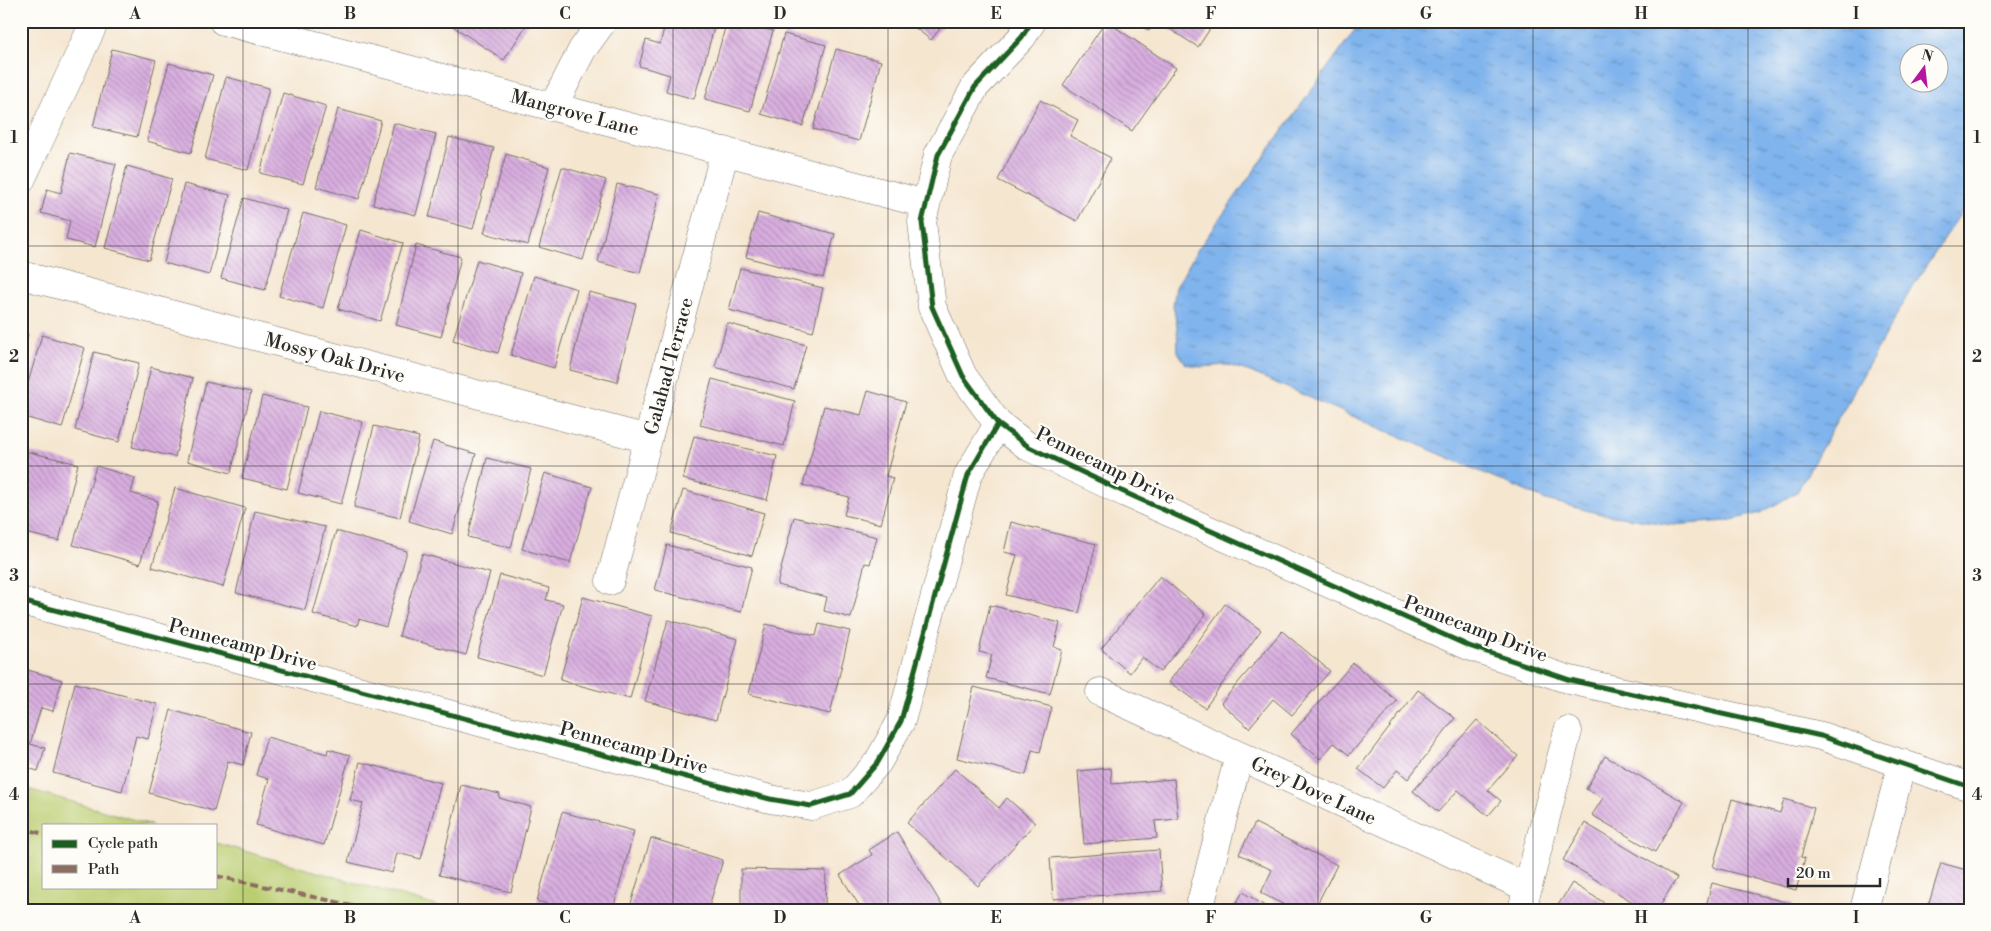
<svg xmlns="http://www.w3.org/2000/svg" width="1991" height="931" font-family="'Libre Bodoni',serif">
  <defs>
    <pattern id="water-ripples" width="26" height="14" patternUnits="userSpaceOnUse" patternTransform="scale(1.25)"><rect width="26" height="14" fill="#80b4ed"/><path d="M2 4q2-2 4 0t4 0M15 11q2-2 4 0t4 0" fill="none" stroke="#6993c0"/></pattern>
    <pattern id="building-back-hatch" width="6" height="6" patternUnits="userSpaceOnUse" patternTransform="scale(1.25)"><rect width="6" height="6" fill="#d9aee0"/><path d="M-1 5l2 2M0 0l6 6M5-1l2 2" fill="none" stroke="#b08eb6"/></pattern>
  </defs>
  <rect width="100%" height="100%" fill="#fdfcf7"/>
  <filter id="ink" filterUnits="userSpaceOnUse"><feTurbulence type="fractalNoise" baseFrequency=".02" numOctaves="2"/><feDisplacementMap in="SourceGraphic" scale="10" xChannelSelector="R" yChannelSelector="G"/><feConvolveMatrix kernelMatrix="1 2 1 2 8 2 1 2 1" color-interpolation-filters="sRGB"/></filter>
  <filter id="wash" filterUnits="userSpaceOnUse"><feTurbulence type="fractalNoise" baseFrequency=".0096" numOctaves="4" result="noise"/><feDisplacementMap in="SourceGraphic" scale="20" xChannelSelector="R" yChannelSelector="G"/><feGaussianBlur stdDeviation="1.12" result="paint"/><feColorMatrix in="noise" values="0 0 0 0 0 0 0 0 0 0 0 0 0 0 0 0 0 1.4 0 .05"/><feComposite in="paint" operator="in"/></filter>
  <g filter="url(#wash)">
    <rect width="100%" height="100%" fill="#f5e6d0"/>
    <path fill="#bacd70" stroke="#727c4e" d="M21,787l131,38h-108v62h172v-44l235,67h-430z"/>
    <path fill="url(#water-ripples)" stroke="#56708c" fill-rule="evenodd" d="M1361,21h609v178l-60,92 -113,201 -36,21 -34,8 -55,4 -71,-11 -55,-14 -298,-129 -21,-6 -27,2 -14,-3 -8,-12 -1,-26 -4,-21 3,-18 20,-35zM1908,52h30v30h-30z"/>
    <g id="blocks">
      <path fill="url(#building-back-hatch)" d="M21,21h9l-9,16z
        M445,21h84l-25,39z
        M666,21h50l-22,78 -28,-8 4,-16 -31,-9 7,-26 14,4z
        M727,21h10l36,10 -23,80 -45,-12z
        M906,21h40l-15,19z
        M1106,21l70,47 -44,63 -69,-46z
        M1134,21h22l-7,10z
        M1157,21h58l-17,26z
        M784,34l42,11 -23,81 -42,-12z
        M112,49l44,11 -19,77 -44,-10z
        M836,49l45,12 -22,80 -46,-12z
        M169,63l44,12 -22,78 -44,-12z
        M226,77l43,11 -21,82 -43,-11z
        M283,93l43,13 -23,78 -43,-11z
        M1040,100l38,20 -8,16 41,22 -34,63 -79,-41z
        M338,109l43,12 -22,78 -43,-12z
        M394,123l42,11 -20,81 -43,-11z
        M449,137l45,11 -21,81 -44,-12z
        M70,153l46,11 -21,83 -29,-7 4,-19 -29,-8 6,-24 14,4z
        M506,154l43,13 -21,78 -44,-12z
        M127,166l45,13 -23,81 -44,-12z
        M562,167l44,13 -23,80 -44,-13z
        M184,184l46,11 -21,80 -45,-12z
        M617,184l42,10 -19,79 -42,-11z
        M244,198l43,12 -22,80 -44,-12z
        M303,213l43,12 -23,83 -44,-12z
        M758,213l77,21 -12,44 -77,-21z
        M361,230l42,13 -23,78 -42,-12z
        M416,245l45,12 -20,80 -45,-12z
        M477,260l44,13 -23,80 -45,-13z
        M740,268l83,20 -10,44 -84,-22z
        M534,276l43,13 -23,79 -43,-13z
        M589,292l47,12 -19,78 -47,-12z
        M727,323l79,22 -12,44 -79,-22z
        M21,332l7,2 -6,22 -1,-1z
        M42,335l43,13 -23,80 -41,-12v-9z
        M94,352l45,11 -20,79 -44,-12z
        M151,367l42,11 -18,79 -43,-10z
        M712,379l83,22 -11,45 -84,-21z
        M206,382l45,10 -20,81 -44,-12z
        M868,391l38,11 -20,74 7,2 -12,46 -37,-9 5,-18 -46,-12 21,-79 37,9z
        M262,396l45,11 -20,82 -45,-11z
        M319,411l44,11 -22,82 -43,-11z
        M374,426l45,11 -19,81 -46,-11z
        M694,436l83,20 -10,44 -84,-21z
        M433,441l43,13 -24,80 -43,-13z
        M21,450l57,14 -19,77 -38,-9z
        M487,458l44,11 -20,79 -43,-11z
        M96,466l39,12 -4,15 27,8 -18,63 -67,-19z
        M545,473l47,14 -22,76 -48,-14z
        M175,488l70,20 -22,79 -71,-20z
        M683,490l81,23 -12,43 -81,-23z
        M255,511l70,16 -20,83 -69,-17z
        M794,517l83,20 -7,27 -5,-1 -14,55 -27,-7 3,-14 -50,-12z
        M1011,522l85,22 -17,69 -73,-18 11,-40 -13,-3z
        M336,531l71,20 -21,76 -27,-8 -2,7 -44,-12z
        M667,545l85,22 -11,45 -86,-22z
        M422,554l68,19 -24,82 -67,-19z
        M500,575l49,13 -3,12 17,4 -20,71 -66,-18z
        M1160,576l46,38 -46,58 -18,-15 -12,16 -29,-24z
        M583,597l69,19 -22,83 -70,-19z
        M1225,604l36,26 -56,78 -36,-26z
        M990,605l70,18 -6,24 8,3 -12,44 -64,-16 6,-23 -13,-3z
        M668,620l70,19 -22,81 -71,-19z
        M766,624l50,12 3,-12 31,7 -20,83 -81,-20z
        M1282,631l48,40 -38,44 -19,-16 -24,29 -28,-25z
        M1353,663l44,38 -48,54 -15,-12 -14,16 -29,-25z
        M21,668l41,12 -9,31 -12,-3 -11,36 15,4 -7,23 -17,-5z
        M75,683l82,21 -9,35 -12,-3 -14,55 -69,-18z
        M974,687l78,20 -12,45 -8,-2 -6,25 -69,-17z
        M1418,690l37,28 -47,61 -11,-9 -14,18 -25,-19z
        M171,710l80,22 -8,33 -15,-4 -14,50 -65,-18z
        M1477,720l41,36 -30,34 13,11 -13,15 -30,-26 -20,22 -25,-21z
        M267,737l60,17 1,-5 22,6 -26,90 -68,-20 13,-46 -13,-4z
        M1605,756l79,46 -29,50 -63,-37 11,-17 -17,-9z
        M360,762l81,21 -20,76 -24,-6 -5,20 -44,-11 15,-59 -13,-3z
        M1111,768l1,16 62,-5 4,40 -23,2 2,17 -73,6 -6,-73z
        M955,769l44,39 8,-10 28,25 -57,63 -71,-63z
        M461,785l39,9 -1,4 32,9 -20,85 -72,-17z
        M1732,799l48,14 4,-14 30,9 -13,49 4,1 -9,32 -83,-23z
        M562,812l72,19 -21,79h-45l-31,-9z
        M1255,823l82,42 -23,45h-20l-33,-17 11,-23 -33,-16z
        M1585,823l92,55 -20,32h-11l-83,-50z
        M897,832l48,78h-83l-22,-35 32,-20 -3,-5z
        M651,838l72,22 -15,50h-79z
        M1159,850l3,41 -109,8 -3,-41z
        M1941,863l29,8v39h-43z
        M741,869l85,2 -1,38 -84,1z
        M1572,883l44,27h-61z
        M1712,883l81,21 -1,6h-87z
        M1243,892l28,18h-39z"/>
    </g>
  </g>
  <g filter="url(#ink)">
    <use href="#blocks" fill-opacity="0" stroke="#726c65" stroke-width="1"/>
    <g fill="none" stroke-linecap="round" stroke-linejoin="round">
      <defs>
        <path id="minor" d="M223,21l703,183
          M1032,21l-10,16 -47,50 -37,68 -16,67 10,85 31,69 35,48 31,23 97,46 343,153 101,34 251,56 149,51
          M553,107l29,-57 21,-29
          M21,180l74,-159
          M21,275l627,164
          M610,581l115,-430
          M21,601l749,198 41,7 39,-12 28,-32 23,-41 67,-246 30,-51
          M1100,692l428,196
          M1199,910l40,-154
          M1522,910l46,-179
          M1864,910l38,-147"/>
      </defs>
      <use href="#minor" stroke="#726c65" stroke-width="29"/>
      <use href="#minor" stroke="#fff" stroke-width="28"/>
      <path stroke="#8d6e63" stroke-width="4" stroke-dasharray="8 4" stroke-linecap="butt" d="M21,828l23,6
        M216,876l158,34"/>
      <defs>
        <path id="cycleway" d="M1032,21l-10,16 -47,50 -37,68 -16,67 10,85 31,69 35,48 31,23 97,46 343,153 101,34 251,56 149,51
          M21,601l749,198 41,7 39,-12 28,-32 23,-41 67,-246 30,-51"/>
      </defs>
      <use href="#cycleway" stroke="#fdfcf7" stroke-width="8"/>
      <use href="#cycleway" stroke="#1b5e20" stroke-width="5"/>
    </g>
  </g>
  <path fill="none" stroke="#2b2b2b" stroke-width="1" stroke-opacity="0.55" d="M243,21v889M458,21v889M673,21v889M888,21v889M1103,21v889M1318,21v889M1533,21v889M1748,21v889M21,246h1949M21,466h1949M21,684h1949"/>
  <g text-anchor="middle" stroke-width="4.5" stroke-linejoin="round" paint-order="stroke">
    <g font-size="19" fill="#2b2b2b" stroke="#fdfcf7">
      <text transform="translate(575 112) rotate(15)" y="7">Mangrove Lane</text>
      <text transform="translate(335 357) rotate(15)" y="7">Mossy Oak Drive</text>
      <text transform="translate(668 366) rotate(-75)" y="7">Galahad Terrace</text>
      <text transform="translate(1106 465) rotate(26)" y="7">Pennecamp Drive</text>
      <text transform="translate(1476 628) rotate(21)" y="7">Pennecamp Drive</text>
      <text transform="translate(243 644) rotate(15)" y="7">Pennecamp Drive</text>
      <text transform="translate(634 747) rotate(15)" y="7">Pennecamp Drive</text>
      <text transform="translate(1314 790) rotate(25)" y="7">Grey Dove Lane</text>
    </g>
  </g>
  <rect width="1991" height="931" fill="none" stroke="#fdfcf7" stroke-width="55"/>
  <rect x="42" y="824" width="175" height="65" fill="#fdfcf7" stroke="#a9a8a5"/>
  <rect x="52" y="840" width="25" height="8" fill="#1b5e20" stroke="#a9a8a5"/>
  <text x="88" y="848" font-size="15" fill="#2b2b2b">Cycle path</text>
  <rect x="52" y="865" width="25" height="8" fill="#8d6e63" stroke="#a9a8a5"/>
  <text x="88" y="874" font-size="15" fill="#2b2b2b">Path</text>
  <g transform="translate(1924 68) rotate(15)"><circle r="24" fill="#fdfcf7" stroke="#a9a8a5"/>
  <path d="M0-4L9 19L0 12L-9 19Z" fill="#b5179e"/>
  <text y="-8" font-size="14" font-weight="bold" text-anchor="middle" fill="#2b2b2b">N</text>
  </g>
  <path d="M1788 878v8h92v-8" fill="none" stroke="#2b2b2b" stroke-width="2.5"/>
  <text x="1796" y="878" font-size="15" fill="#2b2b2b" stroke="#fdfcf7" stroke-width="4" paint-order="stroke">20 m</text>
  <rect x="28" y="28" width="1936" height="876" fill="none" stroke="#2b2b2b" stroke-width="2"/>
  <g font-size="16" text-anchor="middle" font-weight="bold" fill="#2b2b2b">
    <text x="135" y="19">A</text>
    <text x="350" y="19">B</text>
    <text x="565" y="19">C</text>
    <text x="780" y="19">D</text>
    <text x="996" y="19">E</text>
    <text x="1211" y="19">F</text>
    <text x="1426" y="19">G</text>
    <text x="1641" y="19">H</text>
    <text x="1856" y="19">I</text>
    <text x="14" y="143">1</text>
    <text x="1977" y="143">1</text>
    <text x="14" y="362">2</text>
    <text x="1977" y="362">2</text>
    <text x="14" y="581">3</text>
    <text x="1977" y="581">3</text>
    <text x="14" y="800">4</text>
    <text x="1977" y="800">4</text>
    <text x="135" y="923">A</text>
    <text x="350" y="923">B</text>
    <text x="565" y="923">C</text>
    <text x="780" y="923">D</text>
    <text x="996" y="923">E</text>
    <text x="1211" y="923">F</text>
    <text x="1426" y="923">G</text>
    <text x="1641" y="923">H</text>
    <text x="1856" y="923">I</text>
  </g>
</svg>
